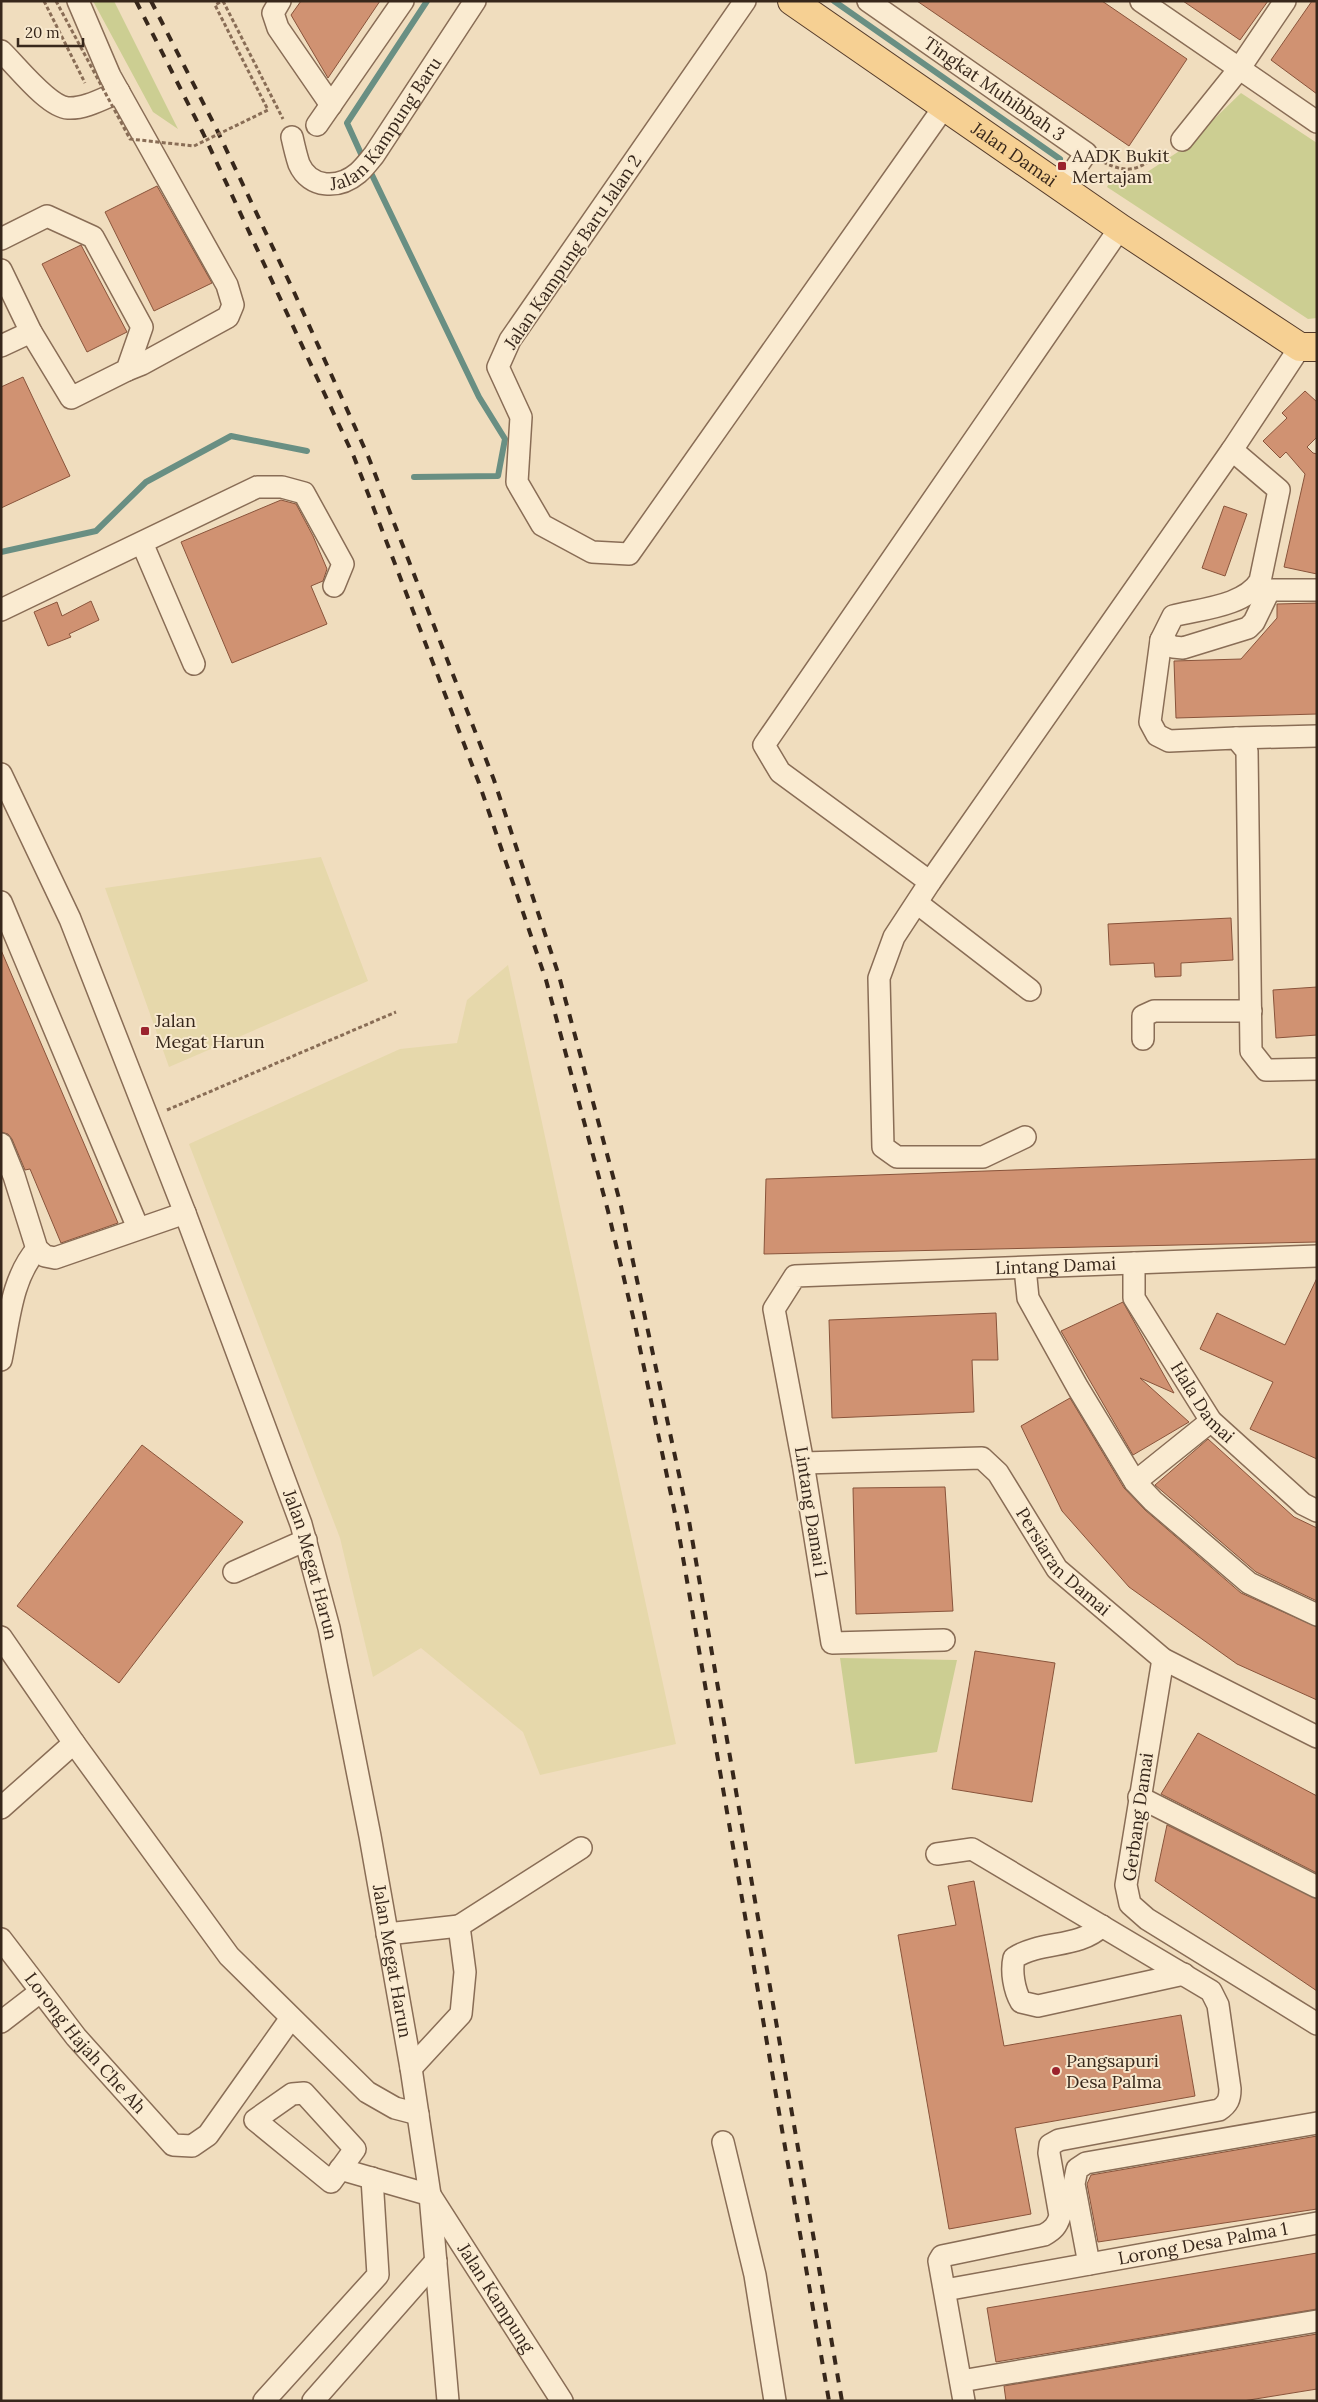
<svg xmlns="http://www.w3.org/2000/svg" width="1318" height="2402" font-family="Lora,serif">
  <rect width="100%" height="100%" fill="#f0ddbe"/>
  <path fill="#e6d8ab" d="M321,857l47,124 -199,86 -64,-179z
    M508,965l168,779 -136,31 -17,-43 -102,-84 -48,29 -33,-139 -151,-394 211,-95 57,-6 10,-43z"/>
  <path fill="#ccce92" d="M93,1h21l64,128 -25,-17z
    M1241,93l76,50v175l-9,1 -201,-132 7,-13 24,4 46,-30z
    M840,1658l117,2 -20,92 -82,12z"/>
  <g fill="none" stroke-linecap="round" stroke-linejoin="round">
    <path stroke="#698f83" stroke-width="6" d="M834,1l226,158
      M362,156l-15,-33 80,-122
      M372,175l107,222 26,42 -7,37 -84,1
      M1,552l95,-21 50,-49 85,-46 76,15"/>
  </g>
  <path fill="#d09272" stroke="#89543b" d="M301,1h79l-52,77 -37,-63z
    M917,1h185l85,58 -58,87z
    M1183,1h85l-28,39z
    M1312,1h5v93l-46,-34z
    M157,186l55,97 -58,28 -49,-99z
    M81,245l46,87 -40,20 -45,-88z
    M23,377l47,99 -69,32v-121z
    M1305,391l12,11v35l-10,10 6,6 4,1v120l-33,-7 21,-93 -19,-22 -6,6 -17,-17 24,-23 -5,-5z
    M281,500l15,4 17,32 14,33 -4,12 -12,5 16,38 -95,39 -51,-121z
    M1224,506l23,8 -22,62 -23,-8z
    M91,601l8,19 -30,14 2,3 -23,9 -14,-34 23,-10 5,14z
    M1317,603v111l-141,4 -2,-57 67,-2 36,-41v-14z
    M1231,918l2,42 -52,3v13l-26,1 -1,-14 -44,2 -2,-41z
    M1,950l117,273 -57,20 -31,-74 -5,1 -13,-31 -4,-5 -7,-2z
    M1317,987v48l-41,3 -3,-48z
    M1317,1159v83l-553,12 2,-75z
    M1317,1278v181l-67,-30 23,-47 -73,-33 17,-36 68,32z
    M1123,1302l51,91 -34,-15 49,44 -56,33 -72,-124z
    M996,1313l2,47h-26l2,52 -142,6 -3,-98z
    M1070,1398l54,90 21,22 96,83 76,34v73l-80,-36 -108,-77 -67,-76 -41,-85z
    M1208,1439l86,78 23,11v73l-61,-29 -101,-87z
    M142,1445l101,77 -124,161 -102,-77z
    M945,1487l8,124 -97,3 -3,-126z
    M975,1651l80,12 -23,139 -80,-13z
    M1198,1733l119,63v77l-156,-79z
    M1167,1825l150,74v92l-162,-110z
    M974,1881l30,165 177,-31 14,81 -180,32 16,86 -82,15 -51,-294 58,-10 -8,-39z
    M1317,2136v73l-219,33 -11,-58 4,-9z
    M1317,2253v56l-321,53 -9,-54z
    M1317,2334v55l-74,12h-237l-2,-15z"/>
  <g fill="none" stroke-linecap="round" stroke-linejoin="round">
    <defs>
      <g id="minor">
        <path d="M78,1l32,75 117,209 6,20 -5,12 -86,47 -15,6"/>
        <path d="M280,1l-7,12 5,15 53,77"/>
        <path d="M745,1l-235,339 -12,27 23,50 -4,65 25,43 50,27 37,2 315,-447"/>
        <path id="s1" d="M868,1l218,152 -24,35"/>
        <path d="M1141,1l176,121"/>
        <path d="M1,51c15,14 47,56 67,57 17,1 36,-10 51,-16"/>
        <path d="M317,125l86,-124"/>
        <path id="s2" d="M292,137c2,9 4,18 7,27 11,25 40,25 59,9 6,-5 11,-12 16,-18l101,-154"/>
        <path d="M1182,140l57,-71 46,-68"/>
        <path d="M1,239l46,-23 46,21 49,90 -15,43 -56,28 -40,-66 -30,-62"/>
        <path d="M1,346l30,-14"/>
        <path d="M1232,450l47,40 -19,91c-15,25 -60,28 -87,35l-12,24 -11,82 7,13 12,6 67,-3 11,13 4,300 15,19 51,-1"/>
        <path d="M142,543l52,121"/>
        <path d="M1255,590h62"/>
        <path d="M1,610l256,-123h25l22,6 39,71 -9,22"/>
        <path d="M1161,640l12,7 10,1 65,-20 6,-6 15,-31"/>
        <path d="M1236,738l81,-2"/>
        <path id="s3" d="M1,774l69,145 115,294 116,311 28,104 41,208 41,232 19,127 18,206"/>
        <path d="M930,882l-150,-110 -16,-27 356,-517"/>
        <path d="M1,902l137,326"/>
        <path d="M917,903l113,87"/>
        <path d="M1143,1039v-23l11,-5h97"/>
        <path d="M1025,1137l-42,20h-86l-14,-10 -4,-169 15,-41 36,-55 302,-432 68,-103"/>
        <path d="M1,1144l13,32 23,73 8,7 10,2 130,-45"/>
        <path id="s4" d="M1134,1263v35l77,123 92,83 14,7"/>
        <path d="M1025,1268l3,30 50,90 57,94 18,19 96,82 68,32"/>
        <path d="M1,1360c8,-38 10,-81 36,-111"/>
        <path id="s5" d="M803,1463l179,-5 16,15 59,96 106,90 154,78"/>
        <path d="M1135,1482l76,-61"/>
        <path d="M234,1572l72,-32"/>
        <path d="M1,1637l73,106 155,213 138,136 28,16 23,6"/>
        <path id="s6" d="M944,1640l-112,3 -29,-180 -29,-154 21,-33 522,-20"/>
        <path d="M1163,1659l-37,226 4,19 17,15 170,105"/>
        <path d="M1139,1797l178,90"/>
        <path d="M1,1808l73,-65"/>
        <path d="M937,1854l35,-5 239,142 7,14 12,84c0,10 -2,15 -11,21l-160,30 -9,5 -1,8 11,63c-3,10 -7,14 -16,19l-102,21 -3,5 25,140"/>
        <path d="M1102,1926c-24,23 -60,14 -88,32 -3,13 0,32 7,44l17,4 146,-32"/>
        <path d="M387,1934l72,-8"/>
        <path id="s7" d="M1,1939l75,98 97,108 19,1 16,-11 83,-117"/>
        <path d="M1,2022l39,-30"/>
        <path d="M411,2068l50,-54 4,-42 -6,-46 122,-78"/>
        <path d="M304,2093l51,56 -24,33 -76,-62 37,-26z"/>
        <path d="M723,2142l32,133 20,126"/>
        <path id="s8" d="M340,2169l90,26 132,206"/>
        <path d="M1089,2264l-15,-80 3,-15 9,-6 231,-40"/>
        <path id="s9" d="M945,2290l372,-67"/>
        <path d="M961,2381l356,-60"/>
        <path d="M264,2401l114,-126 -6,-97"/>
        <path d="M313,2401l123,-140"/>
      </g>
      <g id="major">
        <path id="s10" d="M792,1l328,227 180,119h17"/>
      </g>
    </defs>
    <use href="#minor" stroke="#896d56" stroke-width="24"/>
    <use href="#major" stroke="#563c2b" stroke-width="30"/>
    <path stroke="#896d56" stroke-width="3" stroke-dasharray="4 2.5" stroke-linecap="butt" d="M44,1l41,82
      M223,1l60,118
      M1103,162c29,14 36,6 61,-11
      M167,1110l229,-98"/>
    <use href="#minor" stroke="#faebd1" stroke-width="21"/>
    <use href="#major" stroke="#f6d093" stroke-width="28"/>
    <path stroke="#37271b" stroke-width="4" stroke-dasharray="9 9" stroke-linecap="butt" d="M136,1l67,132 151,324 125,326 67,197 62,231 27,114 42,198 152,878
      M151,1l65,127 78,164 74,164 126,324 65,196 62,230 68,315 153,880"/>
    <path stroke="#896d56" stroke-width="3" stroke-dasharray="4 2.5" stroke-linecap="butt" d="M56,1l74,138 64,7 74,-36 -53,-105 7,-4"/>
  </g>
  <g fill="#9b232d" stroke="#f7e8ce" stroke-width="2">
    <rect x="1057" y="161" width="10" height="10" rx="2.5"/>
    <rect x="140" y="1026" width="10" height="10" rx="2.5"/>
    <circle cx="1056" cy="2071" r="5"/>
  </g>
  <g text-anchor="middle" stroke-width="4" stroke-linejoin="round" paint-order="stroke">
    <g font-size="18" fill="#37271b" stroke="#f7e8ce">
      <text dy="6" stroke="none"><textPath href="#s1" startOffset="154">Tingkat Muhibbah 3</textPath></text>
      <text dy="6" stroke="none"><textPath href="#s2" startOffset="152">Jalan Kampung Baru</textPath></text>
      <text dy="6" stroke="none"><textPath href="#s10" startOffset="270">Jalan Damai</textPath></text>
      <text transform="translate(573 252) rotate(-56)" y="6">Jalan Kampung Baru Jalan 2</text>
      <text dy="6" stroke="none"><textPath href="#s6" startOffset="751">Lintang Damai</textPath></text>
      <text dy="6" stroke="none"><textPath href="#s4" startOffset="160">Hala Damai</textPath></text>
      <text transform="translate(811 1512) rotate(81)" y="6">Lintang Damai 1</text>
      <text dy="6" stroke="none"><textPath href="#s5" startOffset="312">Persiaran Damai</textPath></text>
      <text dy="6" stroke="none"><textPath href="#s3" startOffset="850">Jalan Megat Harun</textPath></text>
      <text transform="translate(1138 1817) rotate(-82)" y="6">Gerbang Damai</text>
      <text dy="6" stroke="none"><textPath href="#s3" startOffset="1255">Jalan Megat Harun</textPath></text>
      <text dy="6" stroke="none"><textPath href="#s7" startOffset="134">Lorong Hajah Che Ah</textPath></text>
      <text dy="6" stroke="none"><textPath href="#s9" startOffset="262">Lorong Desa Palma 1</textPath></text>
      <text dy="6" stroke="none"><textPath href="#s8" startOffset="216">Jalan Kampung</textPath></text>
    </g>
    <g font-size="18" fill="#37271b" stroke="#f7e8ce" text-anchor="start">
      <text x="1072" y="162">AADK Bukit<tspan x="1072" dy="21">Mertajam</tspan></text>
      <text x="155" y="1027">Jalan<tspan x="155" dy="21">Megat Harun</tspan></text>
      <text x="1066" y="2067">Pangsapuri<tspan x="1066" dy="21">Desa Palma</tspan></text>
    </g>
  </g>
  <rect width="1318" height="2402" fill="none" stroke="#37271b" stroke-width="5"/>
  <path d="M18 38v8h65v-8" fill="none" stroke="#37271b" stroke-width="2.5"/>
  <text x="25" y="38" font-size="15" fill="#37271b" stroke="#f7e8ce" stroke-width="4" paint-order="stroke">20 m</text>
</svg>
